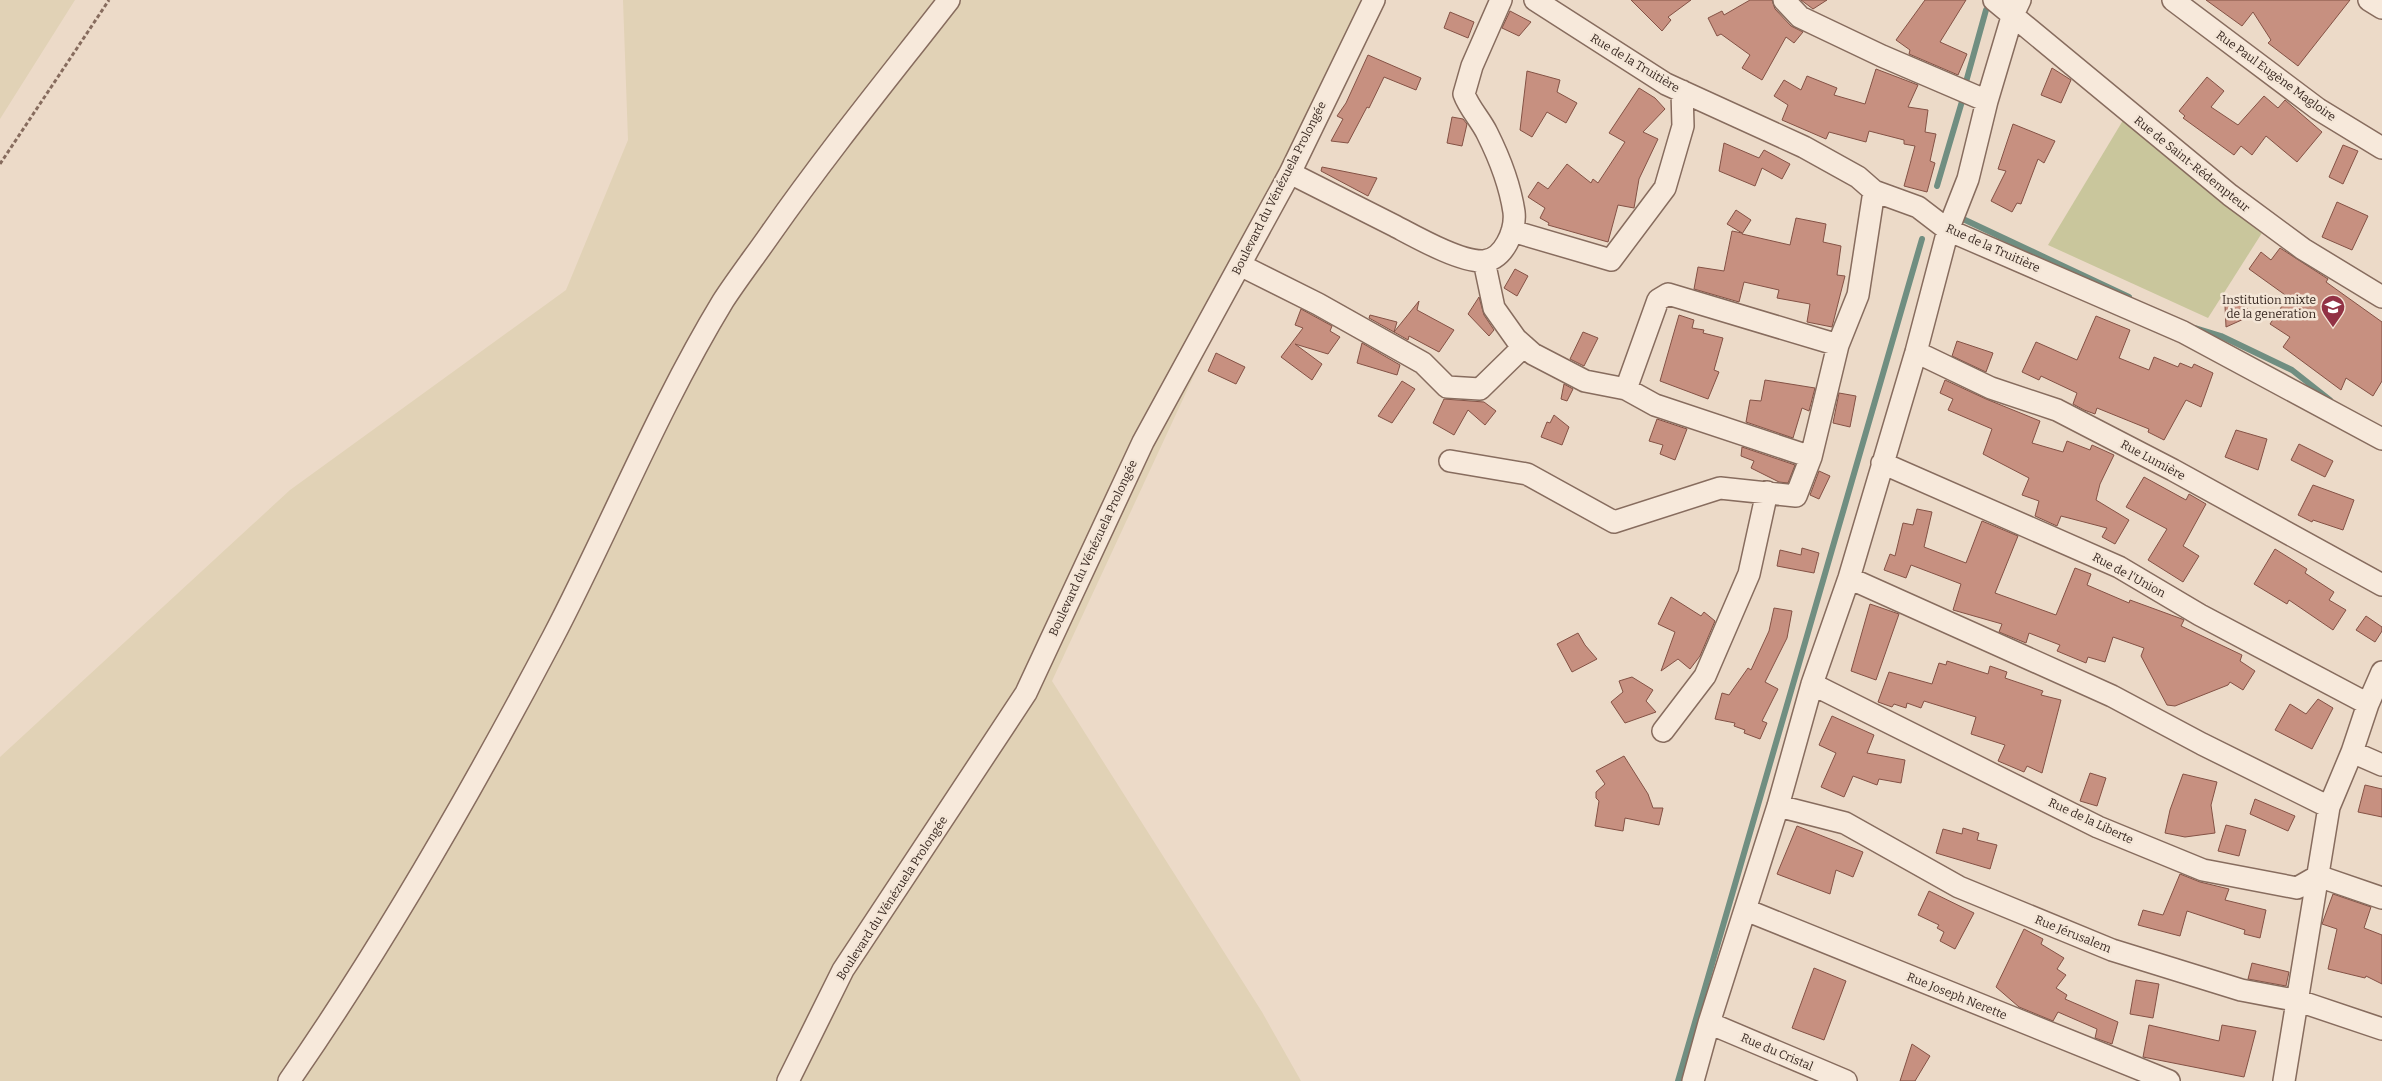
<svg xmlns="http://www.w3.org/2000/svg" width="2382" height="1081" font-family="Bitter,serif">
  <rect width="100%" height="100%" fill="#ecdac8"/>
  <path fill="#e1d2b6" d="M0,0h75l-75,119z
    M623,0h758l-164,326 -165,355 210,331 39,69h-1301v-324l290,-267 276,-200 62,-150z"/>
  <path fill="#c9c69c" d="M2128,112l139,113 -59,93 -160,-73z"/>
  <g fill="none" stroke-linecap="round" stroke-linejoin="round">
    <path stroke="#708e81" stroke-width="6" d="M1966,82l20,-72
      M1937,186l26,-88
      M1963,219l166,78
      M2195,328l26,8 71,34 38,30
      M1678,1081l244,-842"/>
  </g>
  <path fill="#c79080" stroke="#845245" d="M1631,0h60l-23,17 3,3 -9,11z
    M1750,0h22l3,9 16,17 12,6 -9,11 -8,-6 -24,43 -20,-12 8,-13 -29,-21 -4,2 -9,-18 14,-7 2,4z
    M1801,0h26l-14,9z
    M1925,0h41l-26,42 27,12 -9,21 -49,-21 1,-4 -14,-10z
    M2206,0h144l-52,66 -30,-23 3,-3 -18,-28 -11,14z
    M1510,11l21,11 -12,14 -17,-8z
    M1450,12l24,10 -6,16 -24,-10z
    M1368,55l53,23 -5,12 -32,-13 -15,31 -2,-1 -19,36 -17,-2 12,-22 -6,-3 9,-13z
    M2052,68l19,12 -10,23 -20,-8z
    M1876,69l42,16 -10,22 20,3 -3,22 11,2 -6,27 5,2 -8,29 -23,-6 11,-40 -11,-2v-4l-35,-9 -3,11 -37,-10 -3,7 -44,-19 6,-15 -14,-9 10,-16 17,10 6,-14 30,12 -3,7 31,9z
    M1527,71l33,9 -3,12 20,11 -11,20 -19,-11 -15,25 -12,-7z
    M2207,77l17,14 -13,16 27,18 26,-29 14,12 7,-8 37,32 -25,30 -31,-26 -14,19 -11,-9 -7,9 -51,-37 2,-2 -6,-5z
    M1639,88l16,10 10,11 -22,23 15,7 -19,40 -5,29 -16,-3 -10,37 -60,-17 1,-2 -9,-5 5,-10 -17,-11 10,-15 10,7 19,-25 24,19 2,-4 5,4 27,-41 -16,-9z
    M1452,117l11,2 4,5 -5,22 -15,-3z
    M2013,124l42,17 -11,22 -6,-4 -17,45 -4,-1 -5,9 -21,-11 15,-30 -8,-2z
    M1724,143l35,15 5,-8 26,14 -8,15 -20,-11 -7,18 -36,-15z
    M2343,145l15,6 -15,33 -14,-7z
    M1322,167l55,11 -9,18 -47,-25z
    M2337,202l31,14 -16,34 -30,-13z
    M1736,210l15,10 -9,14 48,11 6,-27 30,6 -3,18 18,4 -4,29 8,1 -13,51 -25,-5 3,-18 -33,-6 2,-8 -35,-8 -5,20 -45,-13 4,-22 26,4 8,-40 10,2 -15,-9z
    M2280,248l48,31 -2,3 56,40v59l-9,15 -27,-18 -5,12 -58,-43 7,-10 -20,-13 18,-27 -39,-28 12,-17 10,8z
    M1515,269l13,7 -11,20 -13,-8z
    M1479,297l5,18 10,15 -5,6 -21,-22z
    M2231,298l24,16 -29,13 -1,-21z
    M1419,301l-2,9 37,20 -15,22 -30,-16 -1,4 -14,-8z
    M1301,309l31,17 -2,5 10,6 -12,17 -33,-10 27,20 -10,16 -31,-23 22,-29 -8,-3z
    M1370,315l27,7 -3,10 -25,-14z
    M1679,315l15,5 -2,8 12,2 -1,3 20,5 -9,32 5,2 -11,27 -48,-18z
    M2096,316l34,14 -11,28 30,12 5,-13 24,10 2,-4 12,5 2,-4 19,9 -12,34 -15,-7 -22,40 -16,-8 1,-3 -52,-21 -2,6 -11,-4 -11,-6 4,-11 -36,-17 -2,4 -17,-8 14,-30 41,18z
    M1583,332l15,6 -14,28 -14,-7z
    M1957,341l36,12 -7,19 -34,-16z
    M1362,343l38,22 -3,10 -40,-12z
    M1216,353l29,14 -9,17 -28,-13z
    M1765,380l50,8 -6,23 -7,-3 -9,30 -47,-16 4,-22 11,1z
    M1945,380l41,19 54,22 -8,22 31,9 4,-11 23,9 2,-5 22,10 -14,29 -4,16 33,20 -14,24 -13,-7 5,-9 -46,-12 -4,10 -22,-10 4,-15 -17,-6 7,-17 -46,-24 9,-25 -44,-19 5,-11 -13,-6z
    M1402,381l13,8 -23,34 -14,-7z
    M1564,384l9,5 -6,12 -6,-2z
    M1839,393l17,3 -6,31 -17,-4z
    M1444,399l40,3 12,9 -11,14 -17,-15 -14,25 -21,-12z
    M1554,415l15,12 -7,18 -21,-8 6,-15 3,1z
    M1657,419l30,10 -12,31 -15,-6 3,-9 -14,-4z
    M2236,430l31,9 -9,31 -33,-13z
    M2299,444l34,17 -8,16 -34,-17z
    M1742,447l53,18 -7,18 -9,-1 -28,-14 3,-7 -13,-5z
    M1819,471l11,5 -11,23 -9,-4z
    M2144,477l42,23 3,-6 17,10 -23,42 16,10 -16,26 -35,-22 19,-31 -41,-22z
    M2313,485l41,15 -11,30 -30,-10 -1,2 -14,-7z
    M1917,509l15,3 -8,35 42,16 16,-42 36,15 -23,57 61,22 19,-47 16,6 -4,11 42,18 1,-3 52,19 2,1 -3,6 61,29 -2,6 15,10 -12,19 -13,-8 -2,3 -53,21 -8,-1 -26,-49 3,-8 -31,-11 -8,25 -17,-5 -2,6 -29,-12 3,-6 -31,-12 -3,10 -27,-11 3,-8 -49,-14 8,-26 -50,-19 -5,13 -22,-8 6,-16 5,2 8,-33 10,2z
    M1802,548l17,5 -5,20 -37,-7 3,-16 21,5z
    M2275,549l32,20 -2,4 29,19 -5,8 17,10 -13,20 -44,-30 -2,4 -33,-20z
    M1671,597l30,19 3,-4 11,9 -15,35 -10,13 -12,-10 -17,12 14,-39 -17,-8z
    M1870,604l29,10 -23,66 -25,-9z
    M1774,608l18,3 -5,27 -22,44 13,7 -16,32 5,2 -7,16 -16,-6 1,-3 -11,-4 1,-3 -20,-4 7,-26 7,2 19,-27 3,2 18,-39z
    M2366,616l16,11v4l-7,11 -19,-12z
    M1578,633l7,12 12,14 -25,13 -15,-28z
    M1947,661l41,13 2,-8 17,6 -2,6 38,13 -2,4 20,5 -19,73 -15,-7 -3,6 -26,-11 7,-16 -34,-11 5,-17 -52,-16 -3,7 -14,-5 -1,5 -12,-4 -2,3 -14,-5 11,-30 43,12 7,-21 7,2z
    M1632,677l21,13 -7,11 10,11 -31,11 -14,-21 12,-10 -4,-11z
    M2318,699l15,9 -21,41 -37,-19 15,-26 16,10z
    M1832,716l42,19 -7,18 38,7 -4,23 -22,-4 -2,6 -24,-9 -9,21 -23,-10 15,-34 -17,-8z
    M1624,756l24,38 5,14h10l-4,17 -34,-7 -2,13 -28,-5 4,-25 -3,-3v-6l9,-8 -9,-13z
    M2090,773l16,5 -9,28 -17,-5z
    M2183,774l34,8 -6,23 4,28 -30,4 -20,-4 5,-23z
    M2365,785l17,4v28l-24,-5z
    M2255,799l40,17 -7,15 -38,-17z
    M2226,825l20,5 -7,26 -21,-5z
    M1797,826l66,26 -10,25 -17,-7 -6,24 -53,-20z
    M1963,828l16,5 -2,7 20,5 -7,24 -54,-16 7,-24 19,5z
    M2180,874l20,8 29,7 -4,11 41,10 -6,28 -16,-4 1,-4 -58,-19 -7,25 -42,-11 5,-15 20,5z
    M1929,891l45,22 -19,36 -15,-8 4,-9 -7,-4 2,-3 -21,-10z
    M2333,894l38,13 -7,21 18,7v49l-16,-8 -1,2 -37,-9 9,-40 -15,-5z
    M2024,929l19,10 -2,5 23,14 -7,11 9,6 -10,13 11,7 -2,4 53,23 -6,22 -17,-6 2,-9 -39,-17 -5,9 -34,-14 -23,-20z
    M2252,963l37,9 -3,14 -38,-7z
    M1814,968l32,13 -22,59 -32,-12z
    M2136,980l23,4 -6,34 -23,-4z
    M2149,1025l70,16 3,-16 34,6 -12,46 -101,-20z
    M1912,1044l18,12 -15,25h-15z"/>
  <g fill="none" stroke-linecap="round" stroke-linejoin="round">
    <defs>
      <path id="minor" d="M1535,0l131,84 138,63 54,30 16,14 44,16 30,23 235,102 199,107
        M1784,0l16,17 82,39 105,45
        M1994,0l236,195 73,54 79,48
        M2173,0l145,109 64,39
        M2369,0l13,8
        M1290,173c35,18 70,35 105,53 21,11 65,36 88,35 21,-1 33,-31 31,-49 -4,-27 -15,-55 -27,-79 -7,-14 -18,-25 -23,-39l8,-28 29,-66
        M1512,231l99,29 54,-72 18,-62 -1,-35
        M1484,261l10,47 22,31 17,15 52,27 41,8 29,16 156,52
        M1240,265l78,39 105,59 24,24 33,2 44,-43
        M1916,352l75,36 66,22 116,60 209,115
        M1626,389l32,-89 10,-6 170,51
        M1450,461l77,13 87,48 106,-34 76,8 15,-39 27,-112 20,-50 16,-104
        M1882,463l237,104 81,48 168,89
        M1849,578l263,118 90,48 127,63
        M1812,684l286,143 105,43 94,18 21,-12 64,22
        M1663,731l42,-55 44,-102 18,-82
        M2352,752l30,13
        M1778,806l67,17 114,64 153,63 129,40 58,11 83,28
        M1746,910l423,171
        M1709,1023l137,58
        M289,1081c98,-141 184,-292 264,-444 58,-111 105,-229 170,-336 15,-23 32,-45 48,-68 56,-80 118,-156 178,-233
        M788,1081l55,-111 183,-277 117,-251 147,-269 84,-173
        M1693,1081l16,-58 69,-217 34,-122 37,-106 67,-226 32,-122 20,-51 19,-78 25,-84 8,-17
        M2284,1081l45,-274 23,-55 16,-48 14,-32"/>
    </defs>
    <use href="#minor" stroke="#876c5e" stroke-width="24"/>
    <path stroke="#876c5e" stroke-width="3" stroke-dasharray="4 2.5" stroke-linecap="butt" d="M0,164l109,-164"/>
    <use href="#minor" stroke="#f7e9db" stroke-width="21"/>
  </g>
  <defs>
    <symbol id="school-pin" viewBox="-11 -11 22 30"><path d="M0 17L-7.5 6A9.5 9.5 0 1 1 7.5 6Z" fill="#923245" stroke="#f4e6d7"/><path d="M0-5L7-2L0 1L-7-2ZM-4 1L0 2.5L4 1V4Q0 6-4 4Z" fill="#fff"/></symbol>
  </defs>
  <g fill-rule="evenodd">
    <use href="#school-pin" x="2319" y="293" width="28" height="38"/>
  </g>
  <g text-anchor="middle" stroke-width="5" stroke-linejoin="round" paint-order="stroke">
    <g font-size="12" fill="#382821" stroke="#f4e6d7">
      <text transform="translate(1635 63) rotate(31)" y="4">Rue de la Truitière</text>
      <text transform="translate(2276 76) rotate(36)" y="4">Rue Paul Eugène Magloire</text>
      <text transform="translate(2192 164) rotate(39)" y="4">Rue de Saint-Rédempteur</text>
      <text transform="translate(1279 188) rotate(-63)" y="4">Boulevard du Vénézuela Prolongée</text>
      <text transform="translate(1993 248) rotate(24)" y="4">Rue de la Truitière</text>
      <text transform="translate(2153 460) rotate(28)" y="4">Rue Lumière</text>
      <text transform="translate(1093 548) rotate(-65)" y="4">Boulevard du Vénézuela Prolongée</text>
      <text transform="translate(2129 575) rotate(28)" y="4">Rue de l'Union</text>
      <text transform="translate(2091 821) rotate(25)" y="4">Rue de la Liberte</text>
      <text transform="translate(892 898) rotate(-57)" y="4">Boulevard du Vénézuela Prolongée</text>
      <text transform="translate(2073 934) rotate(22)" y="4">Rue Jérusalem</text>
      <text transform="translate(1957 996) rotate(22)" y="4">Rue Joseph Nerette</text>
      <text transform="translate(1777 1052) rotate(23)" y="4">Rue du Cristal</text>
    </g>
    <g font-size="12" fill="#382821" stroke="#f4e6d7" text-anchor="end">
      <text x="2316" y="304">Institution mixte<tspan x="2316" dy="14">de la generation</tspan></text>
    </g>
  </g>
</svg>
